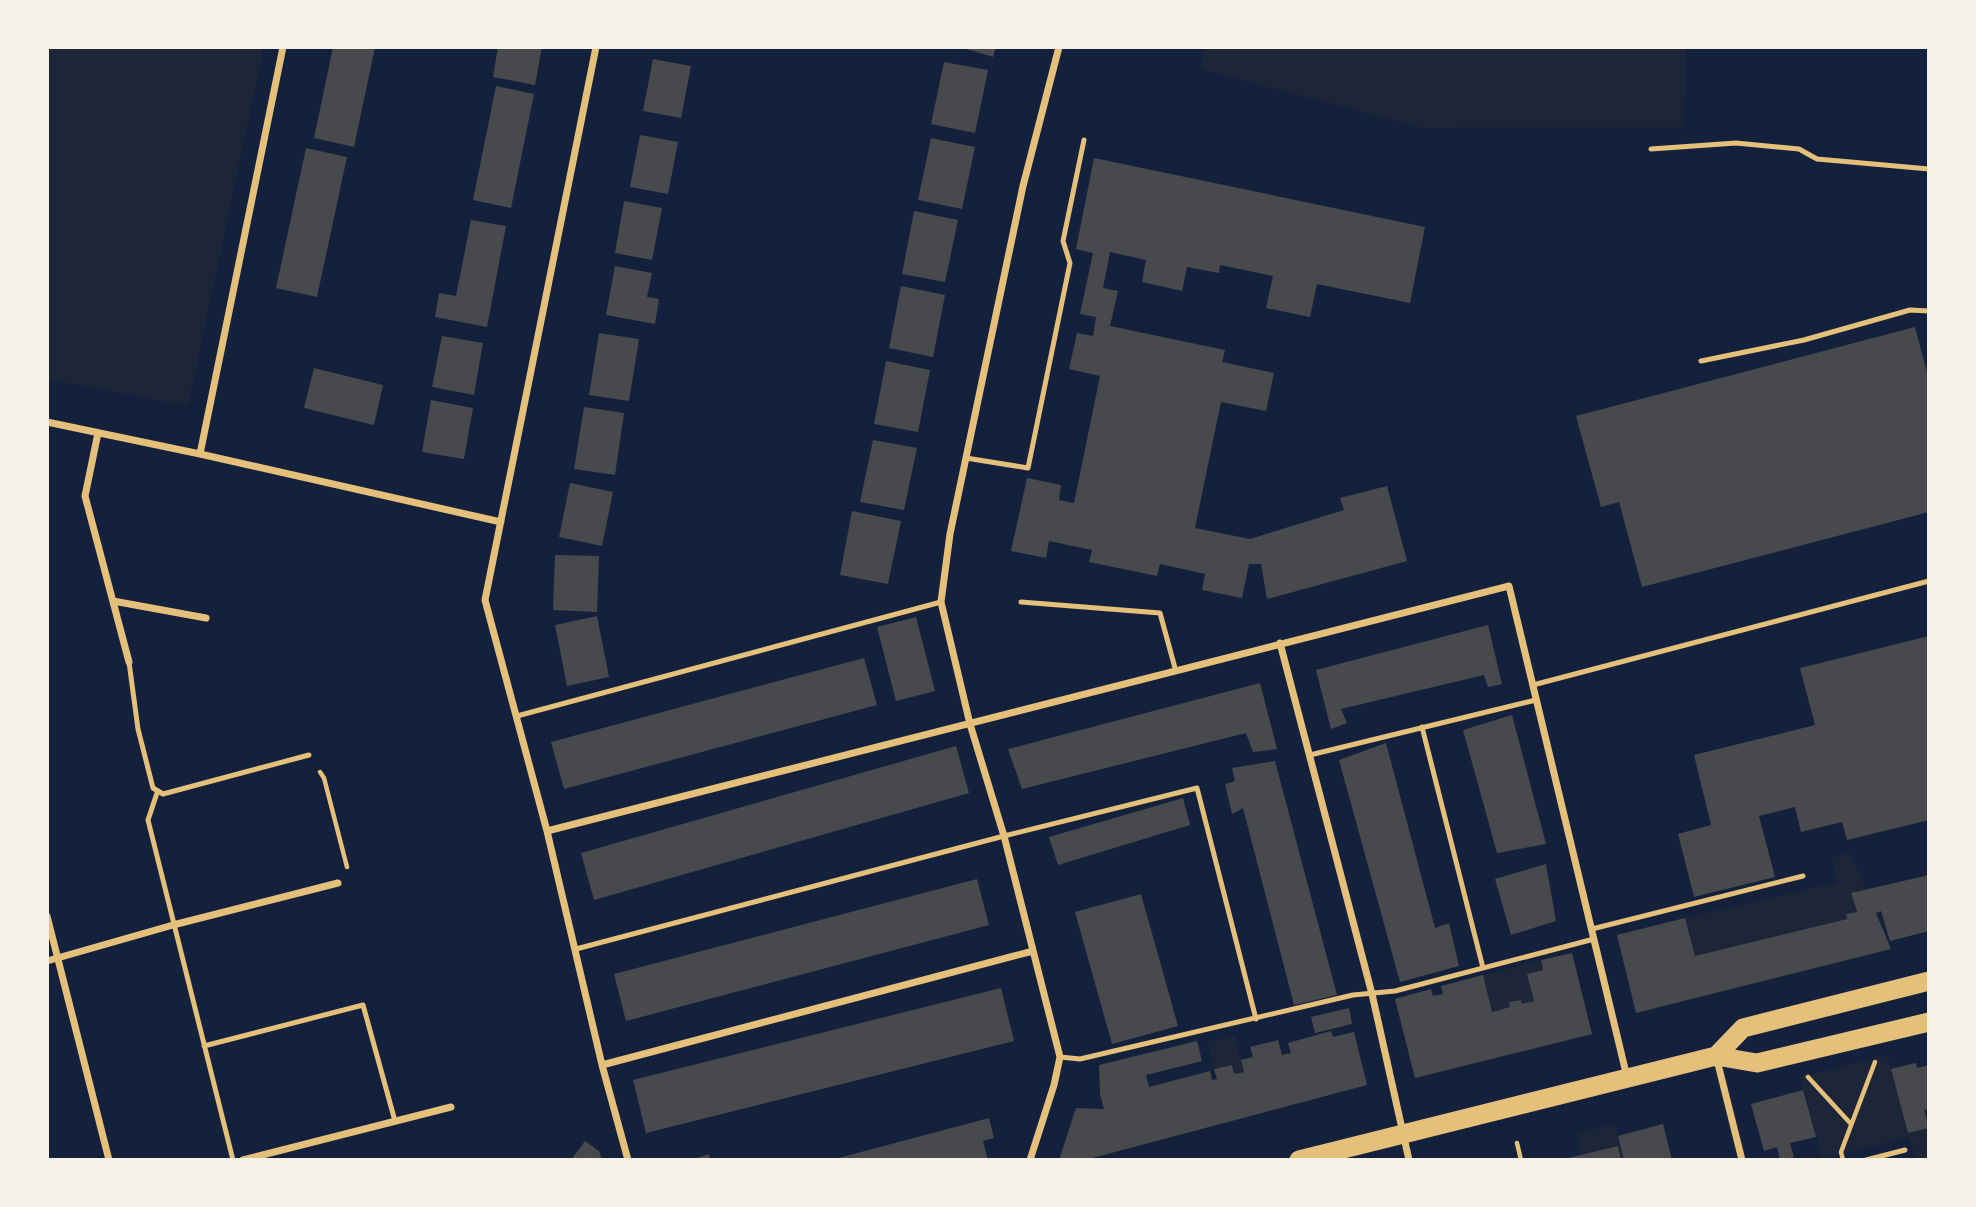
<svg xmlns="http://www.w3.org/2000/svg" width="1976" height="1207" font-family="Signika,sans-serif">
  <rect width="100%" height="100%" fill="#14213d"/>
  <path fill="#1d2539" d="M47,47h217l-76,359 -141,-27z
    M1205,47h482l-4,80 -261,1 -222,-59z
    M1850,853l17,37 -16,3 5,19 -10,2 1,5 -152,37 -10,-38 152,-36 -6,-24z
    M1541,960l2,10 -16,4 7,27 -12,3 -1,-4 -11,2v5l-18,5 -9,-37z
    M1235,1036l9,36 -10,2 -2,-9 -18,4 -7,-27z
    M1887,1055l21,78 20,-5 -4,-18 5,-1v51h-13l-7,-22 -87,20 -22,-81z
    M1615,1124l9,36h-3l-4,-14 -36,9 -6,-21z"/>
  <path fill="#48494c" d="M333,47h42l-21,100 -40,-9z
    M498,47h44l-7,38 -42,-8z
    M960,47h36l-3,10z
    M653,59l38,7 -10,52 -38,-7z
    M944,62l44,8 -13,63 -44,-9z
    M496,86l38,8 -23,114 -38,-8z
    M640,135l38,7 -10,52 -38,-7z
    M931,138l44,9 -13,62 -44,-9z
    M306,148l41,9 -30,140 -41,-9z
    M1094,158l331,69 -15,76 -93,-19 -7,33 -44,-9 7,-32 -53,-11 -1,8 -32,-6 -5,24 -40,-9 4,-22 -36,-8 -7,36 15,3 -8,35 115,24 -3,12 52,11 -8,38 -45,-9 -26,126 55,11 94,-29 -4,-12 47,-12 20,75 -140,38 -6,-35h-12l-7,34 -40,-8 3,-16 -45,-10 -3,12 -68,-14 3,-12 -43,-9 -3,17 -35,-7 16,-73 34,7 -2,15 15,3 26,-127 -31,-7 8,-36 16,3 3,-19 -16,-3 13,-61 -17,-4z
    M624,201l38,7 -10,52 -37,-7z
    M914,211l44,9 -13,62 -43,-8z
    M471,220l35,6 -19,101 -52,-10 4,-24 17,3z
    M615,266l37,7 -5,24 12,2 -4,25 -49,-9z
    M901,286l44,9 -12,62 -44,-9z
    M1915,327l14,53v132l-287,75 -23,-85 -18,5 -25,-91z
    M599,333l40,6 -10,62 -40,-6z
    M442,336l41,7 -9,52 -42,-8z
    M886,361l44,9 -12,62 -44,-8z
    M314,368l69,17 -9,40 -70,-17z
    M431,400l42,8 -9,51 -42,-7z
    M584,407l40,6 -9,62 -41,-6z
    M873,440l44,8 -13,62 -44,-8z
    M570,483l43,9 -11,54 -43,-9z
    M852,511l49,10 -13,63 -48,-9z
    M555,555l44,1 -2,56 -44,-2z
    M597,616l12,61 -42,9 -12,-61z
    M916,617l19,74 -39,10 -19,-74z
    M1488,625l14,59 -14,3 -4,-12 -143,34 6,14 -16,6 -15,-59z
    M1929,636v184l-82,20 -5,-18 -41,10 -6,-25 -36,9 16,61 -81,20 -16,-63 33,-9 -17,-70 121,-30 -15,-57z
    M864,658l13,47 -313,84 -13,-47z
    M1260,683l17,66 -24,3 -7,-19 -224,56 -14,-40z
    M1512,715l34,129 -49,9 -34,-123z
    M1386,743l49,185 14,-5 10,43 -59,16 -61,-222z
    M956,746l13,47 -375,107 -13,-47z
    M1275,761l62,234 -43,10 -51,-197 -11,6 -7,-30 10,-3 -3,-13z
    M1183,798l7,27 -132,40 -9,-28z
    M1546,864l10,57 -45,14 -16,-56z
    M1929,875v56l-39,10 -9,-30 -5,2 15,36 -255,64 -19,-78 68,-17 10,38 152,-37 -1,-5 11,-2 -6,-19z
    M977,879l12,46 -363,96 -12,-47z
    M1141,894l37,132 -66,18 -37,-132z
    M1572,953l20,81 -177,44 -20,-79 36,-10 2,7 10,-2 -2,-8 42,-11 9,37 18,-5 -1,-5 12,-2 1,4 12,-3 -7,-27 16,-4 -2,-10z
    M1001,988l13,53 -368,92 -13,-53z
    M1349,1008l3,16 -37,9 -4,-16z
    M1331,1031l2,6 21,-5 13,53 -282,75h-26l17,-52 28,1 -4,-15 -1,-29 98,-24 5,20 -56,14 3,12 61,-16 2,9 5,-1 -3,-10 18,-4 2,9 10,-2 -3,-12 12,-3 -3,-10 28,-7 4,15 9,-2 -3,-10z
    M1916,1063l1,5 12,-3v44l-5,1 5,18 -21,5 -17,-64z
    M1803,1090l13,47 -26,6 4,14 -14,3 -3,-13 -13,4 -13,-47z
    M989,1118l5,20 -11,3 5,19h-157z
    M1663,1124l9,36h-48l-6,-24z
    M585,1141l14,10 3,9h-31z
    M1618,1146l3,14h-57v-1z
    M709,1154l1,6h-16v-1z"/>
  <g fill="none" stroke-linecap="round" stroke-linejoin="round">
    <path stroke="#e5c07b" stroke-width="4.5" d="M320,772l4,6 23,89
      M1808,1077l43,47
      M1517,1143l4,17
      M1843,1160l-2,-8 34,-90"/>
    <path stroke="#e5c07b" stroke-width="5" d="M1651,149l85,-6 63,6 18,10 112,10
      M1701,361l103,-21 106,-30 19,1
      M966,458l62,10 42,-205 -7,-22 21,-101
      M1021,602l139,11 15,55
      M129,662l9,67 15,59 10,6 146,-39
      M1533,685l396,-104
      M517,716l424,-114
      M1422,727l61,241
      M1310,755l226,-55
      M157,793l-9,27 85,340
      M1592,929l211,-53
      M576,949l428,-113 193,-48 59,231
      M204,1046l159,-41 32,116
      M1060,1057l20,2 273,-64 42,-4 199,-52
      M1866,1160l39,-10"/>
    <path stroke="#e5c07b" stroke-width="7" d="M596,47l-111,553 62,231 55,234 26,95
      M47,422l153,32 301,68
      M98,433l-13,63 44,166
      M200,454l83,-407
      M113,601l93,17
      M1280,643l92,351 37,166
      M547,831c321,-81 641,-165 962,-245l118,491
      M47,916l62,244
      M47,961l126,-36 165,-42
      M1717,1060l25,100
      M602,1065l431,-114
      M243,1160l208,-53
      M1030,1160l24,-75 6,-28 -56,-221 -34,-112 -29,-122 9,-68 73,-348 36,-139"/>
    <path stroke="#e5c07b" stroke-width="19" d="M1716,1056l27,-28 186,-47
      M1299,1160l417,-104 41,7 172,-41"/>
  </g>
  <rect width="1976" height="1207" fill="none" stroke="#f6f1e7" stroke-width="98"/>
</svg>
